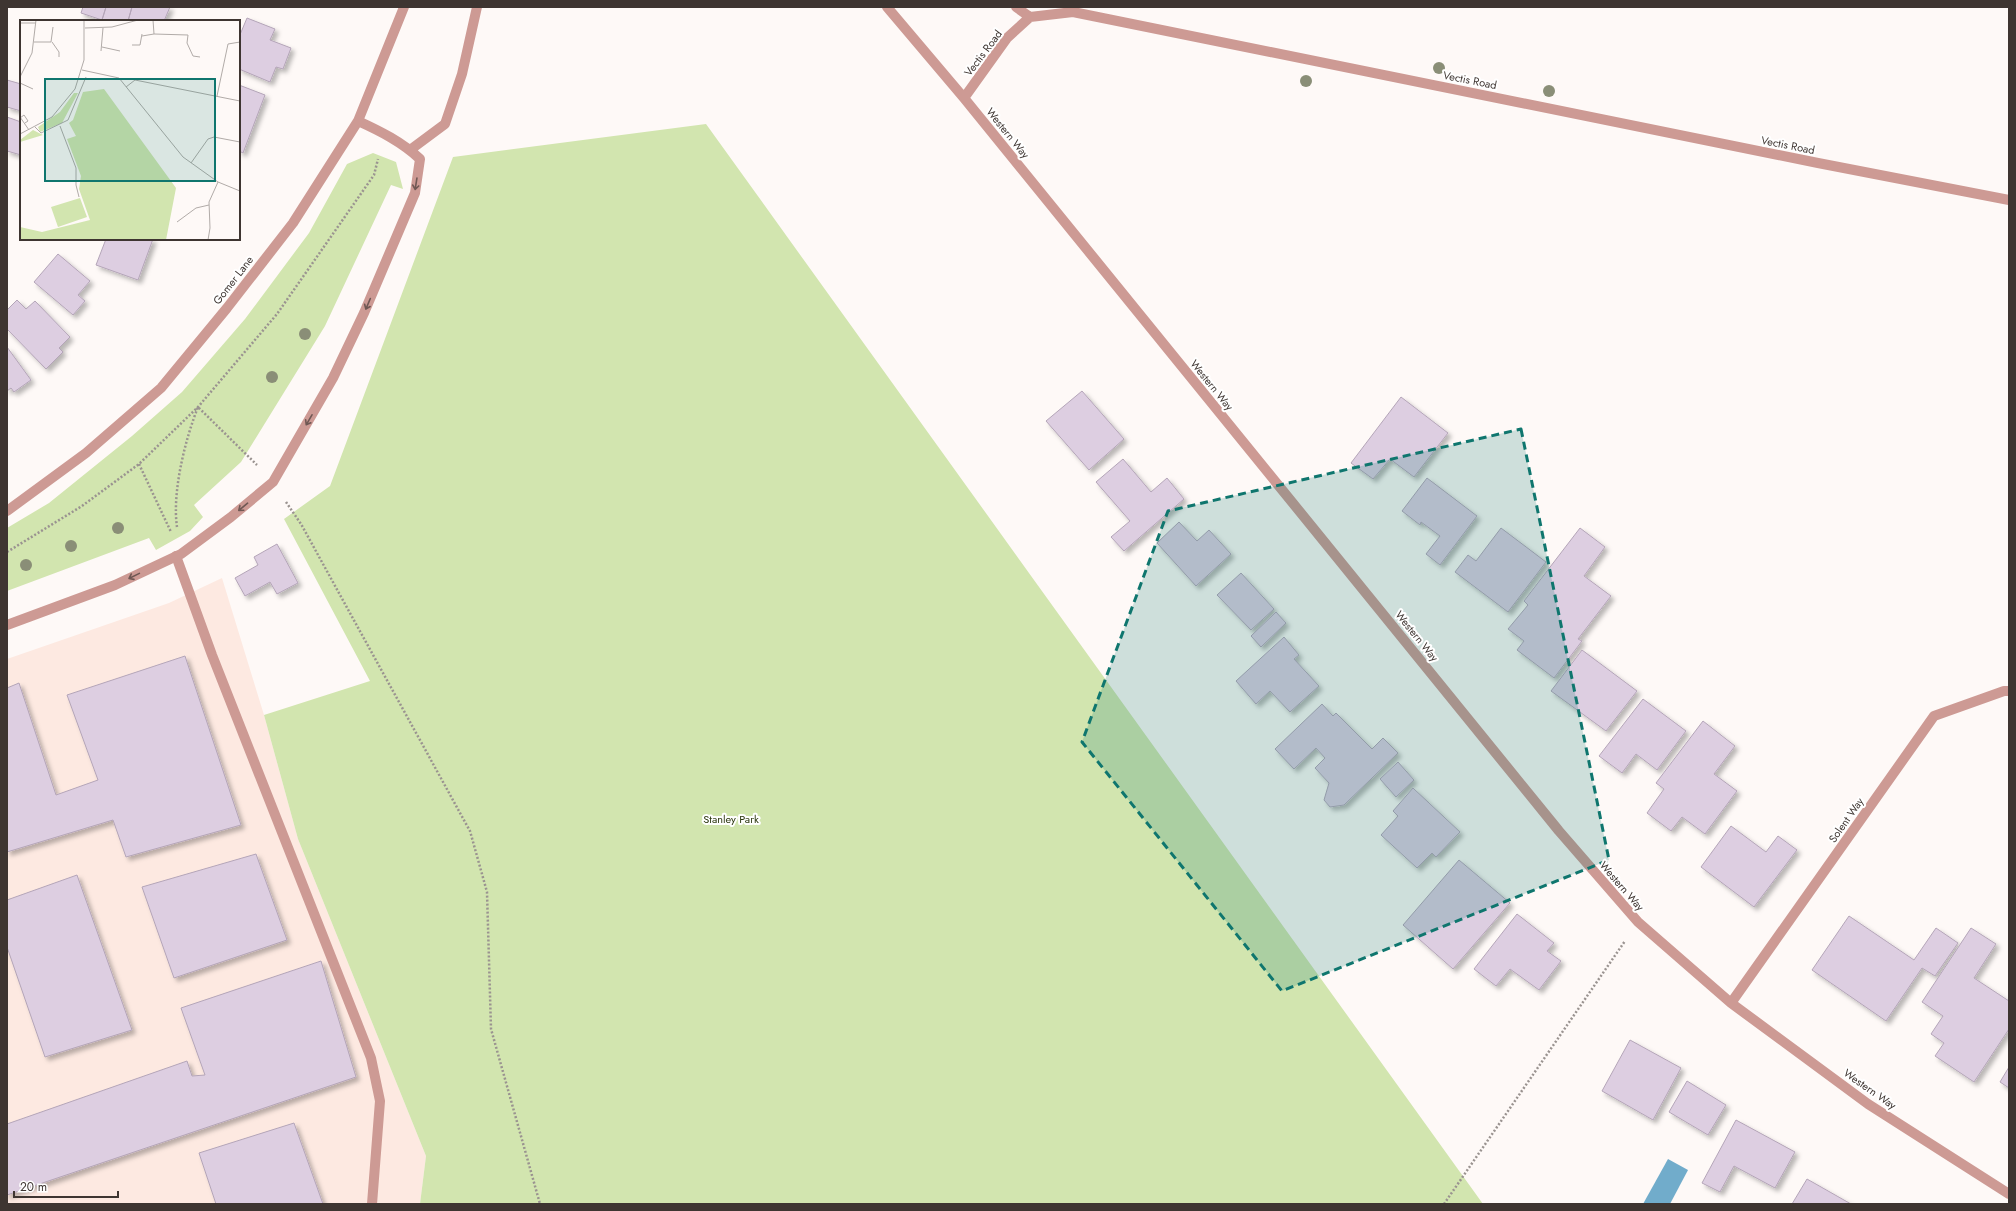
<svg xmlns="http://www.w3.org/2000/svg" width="2016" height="1211" font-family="Jost,sans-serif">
  <defs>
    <filter id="shadow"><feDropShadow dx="3.5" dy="3.5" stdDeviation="2" flood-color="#0004"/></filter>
  </defs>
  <rect width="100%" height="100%" fill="#fef9f7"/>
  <path fill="#fde9e1" d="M222,578l42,137 34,124 128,317 -6,48h-413v-545l162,-56z"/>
  <path fill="#d2e5af" d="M706,124l777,1080h-1063l6,-48 -128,-317 -34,-124 106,-34 -86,-162 46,-33 123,-329z
    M373,153l23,9 7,27 -12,-4 -66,141 -84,136 -47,43 9,12 -13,14 -34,19 -7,-12 -142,53v-63l42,-25 83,-67 50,-44 63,-73 64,-86 38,-69z"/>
  <path fill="#71accb" d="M1668,1159l20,11 -18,34h-27z"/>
  <path fill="#ddcee1" stroke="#b4a5b8" filter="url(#shadow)" d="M83,7h23l-4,13 -21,-7z
    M106,7h26l-4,14 -26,-1z
    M132,7h38l-6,14h-36z
    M247,18l28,11 -5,11 21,8 -8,21 -7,-2 -6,15 -31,-13v-32z
    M7,80l14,4v27l-14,-4z
    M239,85l26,10 -22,58 -4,-2z
    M7,117l14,5v33l-14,-4z
    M106,239h47l-15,41 -42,-15z
    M58,254l32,27 -12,14 7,6 -12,14 -39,-33z
    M17,300l9,9 9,-8 35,36 -11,11 4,4 -17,17 -39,-40v-19z
    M7,347l24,33 -17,12 -3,-4 -4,3z
    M1082,391l42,48 -35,31 -43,-49z
    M1401,397l47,36 -34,44 -24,-18 -17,20 -22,-16z
    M1123,459l28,33 16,-14 17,21 -60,52 -13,-14 19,-16 -34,-39z
    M1427,478l50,38 -37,49 -14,-11 14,-18 -19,-14 -1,3 -18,-14z
    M1179,522l18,19 12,-11 22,24 -35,32 -39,-43z
    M1501,528l45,34 -38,50 -53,-40 13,-17 8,6z
    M1580,528l25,19 -21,29 27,20 -33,43 4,2 -28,37 -37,-28 7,-9 -16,-12 20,-24 -4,-4z
    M277,544l21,39 -21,11 -7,-12 -25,14 -10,-18 23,-13 -4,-8z
    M1241,573l33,36 -23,21 -34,-35z
    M1276,612l10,11 -25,24 -10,-11z
    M1284,637l15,18 -5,4 25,27 -29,26 -20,-21 -14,13 -20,-23z
    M1582,650l55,41 -31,40 -55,-40z
    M185,656l56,169 -115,32 -13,-37 -106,32v-164l12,-5 37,112 42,-15 -31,-85z
    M1643,699l43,32 -29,39 -21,-16 -14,19 -23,-17z
    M1322,704l11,12 3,-3 36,36 11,-11 15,15 -54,52 -14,2 -6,-7 5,-17 -14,-15 10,-10 -9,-10 -22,21 -19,-20z
    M1703,721l32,25 -21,28 23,17 -32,43 -23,-17 -11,14 -24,-18 17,-24 -8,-6z
    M1398,762l16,18 -18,17 -16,-18z
    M1413,788l47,44 -24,25 -4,-4 -15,15 -36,-33 17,-19 -5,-5z
    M1731,826l35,26 12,-16 19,14 -43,57 -53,-40z
    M256,854l31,86 -113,38 -32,-91z
    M1459,860l51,43 -57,66 -50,-44z
    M77,875l55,155 -87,27 -38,-110v-47z
    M1517,914l37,29 -7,8 14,10 -22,29 -29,-21 -14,17 -22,-17z
    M1849,916l65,44 22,-32 22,15 -23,33 -13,-8 -36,53 -74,-51z
    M1971,928l25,16 -22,34 35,23v28l-35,53 -39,-26 9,-13 -13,-9 12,-18 -21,-14z
    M321,961l35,116 -349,118v-71l180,-63 5,15 13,-1 -24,-67z
    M1630,1040l51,28 -28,52 -51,-29z
    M2009,1067v21l-9,-6z
    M1687,1081l39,24 -18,30 -39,-23z
    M1736,1120l59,32 -20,36 -41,-22 -14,26 -18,-9z
    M294,1123l29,81h-107l-17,-51z
    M1807,1179l44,25h-59z"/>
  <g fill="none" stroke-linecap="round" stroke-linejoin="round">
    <path stroke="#9a9390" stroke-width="2.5" stroke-dasharray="2 2" stroke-linecap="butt" d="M139,464l32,68
      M286,502l15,22 169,307 17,61 4,137 49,175
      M177,527c-5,-35 8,-87 21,-120l59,58
      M7,552l75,-46 57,-42 59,-57 79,-93 97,-139 4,-16
      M1444,1204l181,-263"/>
    <path stroke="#cd9a94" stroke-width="10" d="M176,556l36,99 159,403 9,43 -8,103"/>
    <path stroke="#cd9a94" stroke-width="10" d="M887,7l77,91 595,733 79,91 93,81 137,101 141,90
      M1016,7l14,10
      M964,98l43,-60 23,-21 43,-5 745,151 191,37
      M410,150l35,-26 17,-50 15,-67
      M7,511l79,-58 75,-65 66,-80 66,-85 65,-102 46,-114
      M7,625l108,-40 66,-31 50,-37 42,-35 60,-104 31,-65 51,-120 5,-34c-18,-17 -40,-28 -62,-38
      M1731,1003l203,-287 70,-25h5"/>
  </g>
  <g fill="#8a8e77">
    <circle cx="1439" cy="68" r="6"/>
    <circle cx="1306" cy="81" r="6"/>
    <circle cx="1549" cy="91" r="6"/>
    <circle cx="305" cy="334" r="6"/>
    <circle cx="272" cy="377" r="6"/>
    <circle cx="118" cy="528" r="6"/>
    <circle cx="71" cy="546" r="6"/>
    <circle cx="26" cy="565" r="6"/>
  </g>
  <defs><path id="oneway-shaft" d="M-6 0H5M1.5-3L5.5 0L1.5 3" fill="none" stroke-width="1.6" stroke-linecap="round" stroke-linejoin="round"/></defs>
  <g stroke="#705854">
    <use href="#oneway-shaft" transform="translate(416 184) rotate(99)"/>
    <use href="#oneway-shaft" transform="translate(368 304) rotate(113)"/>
    <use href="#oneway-shaft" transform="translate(309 420) rotate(120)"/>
    <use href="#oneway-shaft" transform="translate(243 507) rotate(140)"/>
    <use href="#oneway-shaft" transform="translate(134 576) rotate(154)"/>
  </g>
  <path fill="#0f766e" fill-opacity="0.2" stroke="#0f766e" stroke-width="3" stroke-dasharray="8 5" stroke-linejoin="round" d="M1521,429l88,431 -327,131 -200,-249 86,-231z"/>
  <g text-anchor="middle" stroke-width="4" stroke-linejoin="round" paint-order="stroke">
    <g font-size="11" fill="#3e3531" stroke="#fff">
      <text transform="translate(983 53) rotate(-53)" y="4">Vectis Road</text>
      <text transform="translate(1470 80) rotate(11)" y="4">Vectis Road</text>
      <text transform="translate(1008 133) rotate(51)" y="4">Western Way</text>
      <text transform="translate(1788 145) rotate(11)" y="4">Vectis Road</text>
      <text transform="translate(233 280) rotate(-52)" y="4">Gomer Lane</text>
      <text transform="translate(1212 385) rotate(51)" y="4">Western Way</text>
      <text transform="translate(1417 636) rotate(51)" y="4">Western Way</text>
      <text transform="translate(1846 820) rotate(-55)" y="4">Solent Way</text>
      <text transform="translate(1622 886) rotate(49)" y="4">Western Way</text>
      <text transform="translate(1870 1089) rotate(35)" y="4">Western Way</text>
    </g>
    <g font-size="11" fill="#2c370f" stroke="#fff">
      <text x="731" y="823">Stanley Park</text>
    </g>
  </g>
  <g transform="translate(20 20)">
    <rect width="220" height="220" fill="#fef9f7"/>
    <path d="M84,69l72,99 -10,52h-146v-13l22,5 48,-12 -11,-31 2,-13 -14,-37 9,-3 -7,-13 4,-3 10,-28zM54,73h4l-16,30 -22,9 -2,-5 22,-15zM13,110l10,5 -23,7v-2zM60,178l7,19 -29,10 -7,-20z" fill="#d2e5af"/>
    <path fill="none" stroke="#b1aba8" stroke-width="1" d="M133,0l1,14 34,1 -1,8 6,13 7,1M0,3h16M65,8l27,-1 26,-7M122,16l12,-2M14,22h17l2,-15M32,22l7,10v5M112,25h8l2,-11M82,27l18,4M81,31l2,-23M62,50l37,8 64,79 35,25 22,9M0,57l12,-24 4,-33M0,63l13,6M106,67l9,-7 105,21M197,76l11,-52 12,-2M0,97l9,13M0,98l4,-3 4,6 -3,2M40,106l16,42v17l3,12M15,107l6,6 27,-13 18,-43M0,114l32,-17 23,-28 9,-29v-40M171,143l17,-24 6,-2 26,5M157,202l19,-14 13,-3M188,220l2,-12 -1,-26 9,-20"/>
    <path fill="#0f766e" fill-opacity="0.15" stroke="#0f766e" stroke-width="2" d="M25,59h170v102h-170z"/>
    <rect width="220" height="220" fill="none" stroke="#3e3531" stroke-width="2"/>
  </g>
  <rect width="2016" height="1211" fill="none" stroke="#3e3531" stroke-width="16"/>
  <path d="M14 1191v6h104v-6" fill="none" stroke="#3e3531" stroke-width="2"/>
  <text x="20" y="1191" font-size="12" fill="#3e3531" stroke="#ffffff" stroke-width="3" paint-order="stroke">20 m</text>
</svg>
